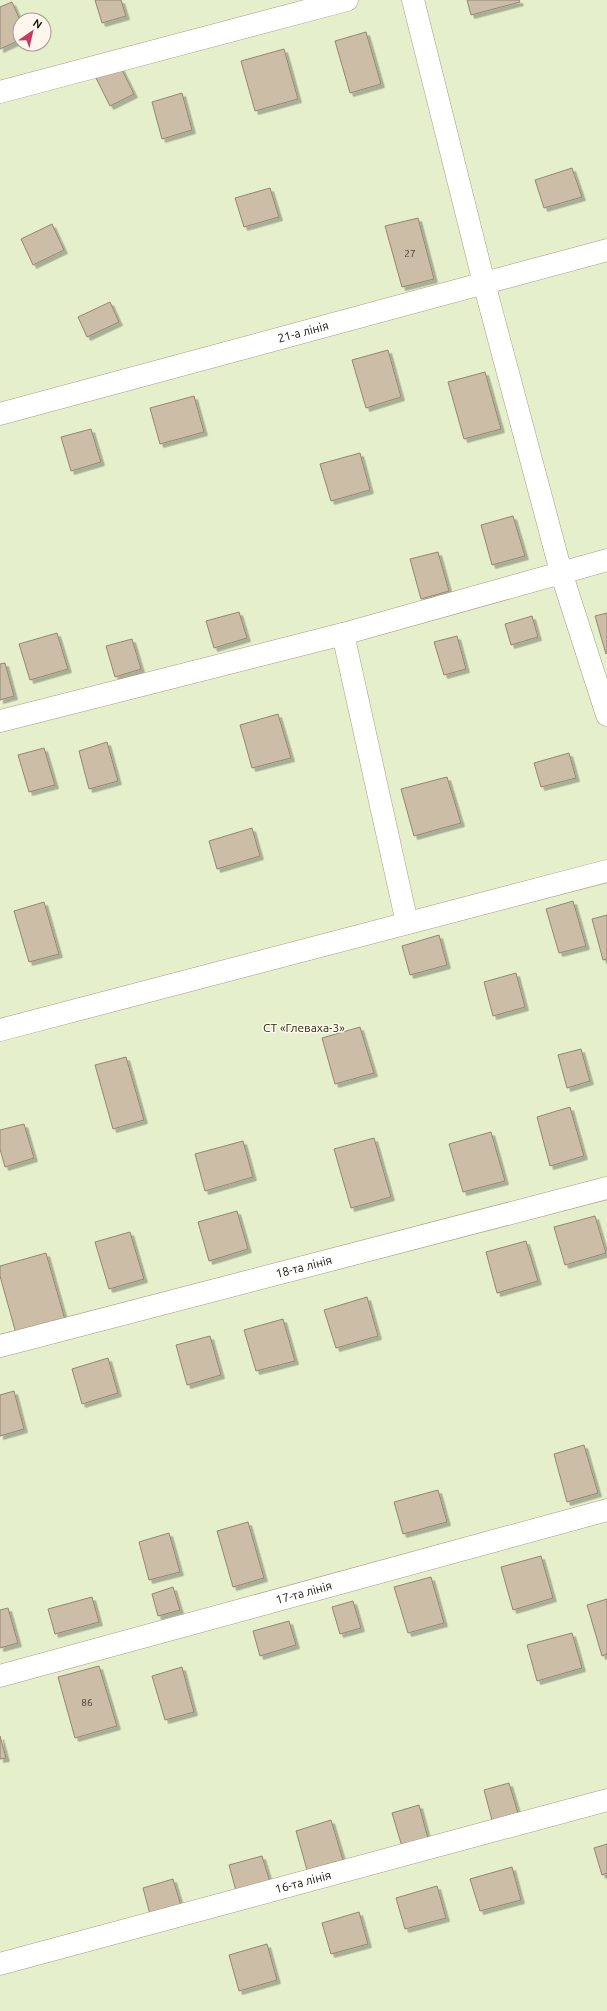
<svg xmlns="http://www.w3.org/2000/svg" width="607" height="2011" font-family="Ubuntu,sans-serif">
  <defs>
    <filter id="shadow"><feDropShadow dx="3.5" dy="3.5" stdDeviation="0" flood-color="#0004"/></filter>
  </defs>
  <rect width="100%" height="100%" fill="#fdf7ee"/>
  <path fill="#e5efcb" fill-rule="evenodd" d="M0,0h607v2011h-607zM20,20h24v24h-24z"/>
  <path fill="#ccbda7" stroke="#948672" filter="url(#shadow)" d="M95,0h26l5,16 -24,7z
    M467,0h52l1,2 -49,13z
    M12,2l8,18v20l-20,9v-42z
    M366,32l15,52 -31,9 -15,-52z
    M284,49l14,50 -43,12 -14,-50z
    M120,66l14,28 -24,12 -14,-28z
    M182,93l10,37 -30,9 -10,-37z
    M572,168l10,29 -38,11 -9,-28z
    M270,188l9,29 -35,10 -9,-29z
    M418,218l16,61 -32,8 -17,-61z
    M52,224l12,26 -31,15 -12,-26z
    M110,302l9,20 -32,15 -9,-20z
    M388,350l13,47 -35,11 -14,-48z
    M485,372l16,57 -37,10 -16,-57z
    M194,396l10,36 -44,12 -10,-36z
    M91,429l10,33 -30,9 -10,-34z
    M360,453l10,37 -39,11 -11,-37z
    M513,516l12,40 -33,9 -11,-40z
    M438,552l11,39 -28,8 -11,-40z
    M239,612l8,26 -33,10 -8,-27z
    M607,613v40l-1,1 -11,-38z
    M532,616l6,21 -27,8 -6,-21z
    M57,633l11,36 -38,11 -11,-36z
    M457,636l9,33 -22,6 -10,-33z
    M132,639l9,30 -26,8 -9,-31z
    M5,663l9,33 -14,4v-36z
    M278,714l13,44 -39,10 -12,-43z
    M107,742l11,39 -29,8 -10,-38z
    M44,748l11,37 -26,7 -11,-37z
    M569,753l7,25 -35,9 -7,-24z
    M447,777l14,46 -47,13 -13,-47z
    M252,828l8,28 -43,13 -8,-28z
    M573,901l13,45 -27,7 -13,-44z
    M44,902l15,52 -30,8 -15,-51z
    M607,915v44l-4,1 -11,-41z
    M439,935l8,30 -37,10 -8,-29z
    M516,973l9,34 -32,9 -9,-34z
    M360,1027l14,46 -39,11 -13,-46z
    M581,1049l9,32 -23,7 -9,-33z
    M126,1057l18,63 -31,9 -18,-64z
    M570,1107l14,49 -34,10 -13,-49z
    M24,1124l10,34 -29,9 -5,-18v-19z
    M491,1132l14,49 -42,11 -14,-48z
    M374,1138l17,59 -40,11 -17,-59z
    M243,1141l10,36 -48,14 -10,-37z
    M237,1211l11,38 -39,12 -11,-39z
    M595,1216l11,37 -41,12 -11,-38z
    M130,1232l14,47 -35,10 -14,-47z
    M526,1241l12,40 -41,12 -11,-41z
    M46,1253l20,70 -49,14 -17,-61v-10z
    M367,1297l11,39 -42,12 -12,-38z
    M283,1319l12,42 -39,10 -12,-41z
    M210,1336l11,39 -34,10 -11,-40z
    M108,1358l10,35 -36,11 -10,-35z
    M14,1391l10,38 -24,7v-41z
    M584,1445l14,48 -31,9 -13,-48z
    M438,1490l9,32 -44,12 -9,-32z
    M248,1522l16,56 -31,9 -16,-56z
    M169,1533l11,39 -31,8 -10,-38z
    M541,1556l12,42 -40,12 -12,-43z
    M431,1577l13,46 -36,10 -14,-46z
    M173,1587l7,23 -22,6 -6,-22z
    M92,1597l7,25 -44,12 -7,-25z
    M607,1599v55l-5,2 -15,-51z
    M353,1601l8,27 -21,6 -8,-27z
    M8,1608l10,35 -18,5v-38z
    M289,1621l7,24 -36,11 -7,-25z
    M572,1633l10,35 -45,13 -10,-36z
    M99,1666l18,60 -42,12 -17,-61z
    M182,1667l12,45 -29,8 -13,-44z
    M0,1736l6,22 -6,1z
    M509,1783l9,30 -26,7 -8,-30z
    M419,1805l10,37 -26,8 -11,-37z
    M331,1820l12,40 -36,10 -11,-39z
    M607,1844v29l-5,2 -8,-27z
    M262,1856l8,26 -34,9 -7,-26z
    M512,1867l9,33 -41,11 -10,-32z
    M173,1879l9,30 -31,9 -8,-30z
    M437,1886l9,32 -41,11 -9,-31z
    M359,1912l9,32 -37,10 -9,-31z
    M267,1944l10,36 -38,11 -10,-36z"/>
  <g fill="none" stroke-linecap="round" stroke-linejoin="round">
    <defs>
      <g id="minor">
        <path d="M413,0l71,283 77,289 46,143"/>
        <path d="M0,92l347,-92"/>
        <path id="s1" d="M0,414l607,-164"/>
        <path d="M343,634l64,289"/>
        <path d="M0,721l343,-87 264,-74"/>
        <path d="M0,1030l607,-159"/>
        <path id="s2" d="M0,1346l607,-158"/>
        <path id="s3" d="M0,1676l607,-166"/>
        <path id="s4" d="M0,1964l607,-164"/>
      </g>
    </defs>
    <use href="#minor" stroke="#a89a85" stroke-width="23"/>
    <use href="#minor" stroke="#fff" stroke-width="22"/>
  </g>
  <g text-anchor="middle" stroke-width="3" stroke-linejoin="round" paint-order="stroke">
    <g font-size="10" fill="#453e32">
      <text x="410" y="257">27</text>
      <text x="87" y="1706">86</text>
    </g>
    <g font-size="12" fill="#18130b" stroke="#fdf7ee">
      <text dy="4" stroke="none"><textPath href="#s1" startOffset="314">21-а лінія</textPath></text>
      <text dy="4" stroke="none"><textPath href="#s2" startOffset="314">18-та лінія</textPath></text>
      <text dy="4" stroke="none"><textPath href="#s3" startOffset="315">17-та лінія</textPath></text>
      <text dy="4" stroke="none"><textPath href="#s4" startOffset="314">16-та лінія</textPath></text>
    </g>
    <g font-size="12" fill="#282e0c" stroke="#fdf7ee">
      <text x="304" y="1032">СТ «Глеваха-3»</text>
    </g>
  </g>
  <g transform="translate(32 32) rotate(34)"><circle r="19" fill="#fdf7ee" stroke="#a19c93"/>
  <path d="M0-3L7 15L0 10L-7 15Z" fill="#c93a63"/>
  <text y="-6" font-size="11" font-weight="bold" text-anchor="middle" fill="#18130b">N</text>
  </g>
</svg>
